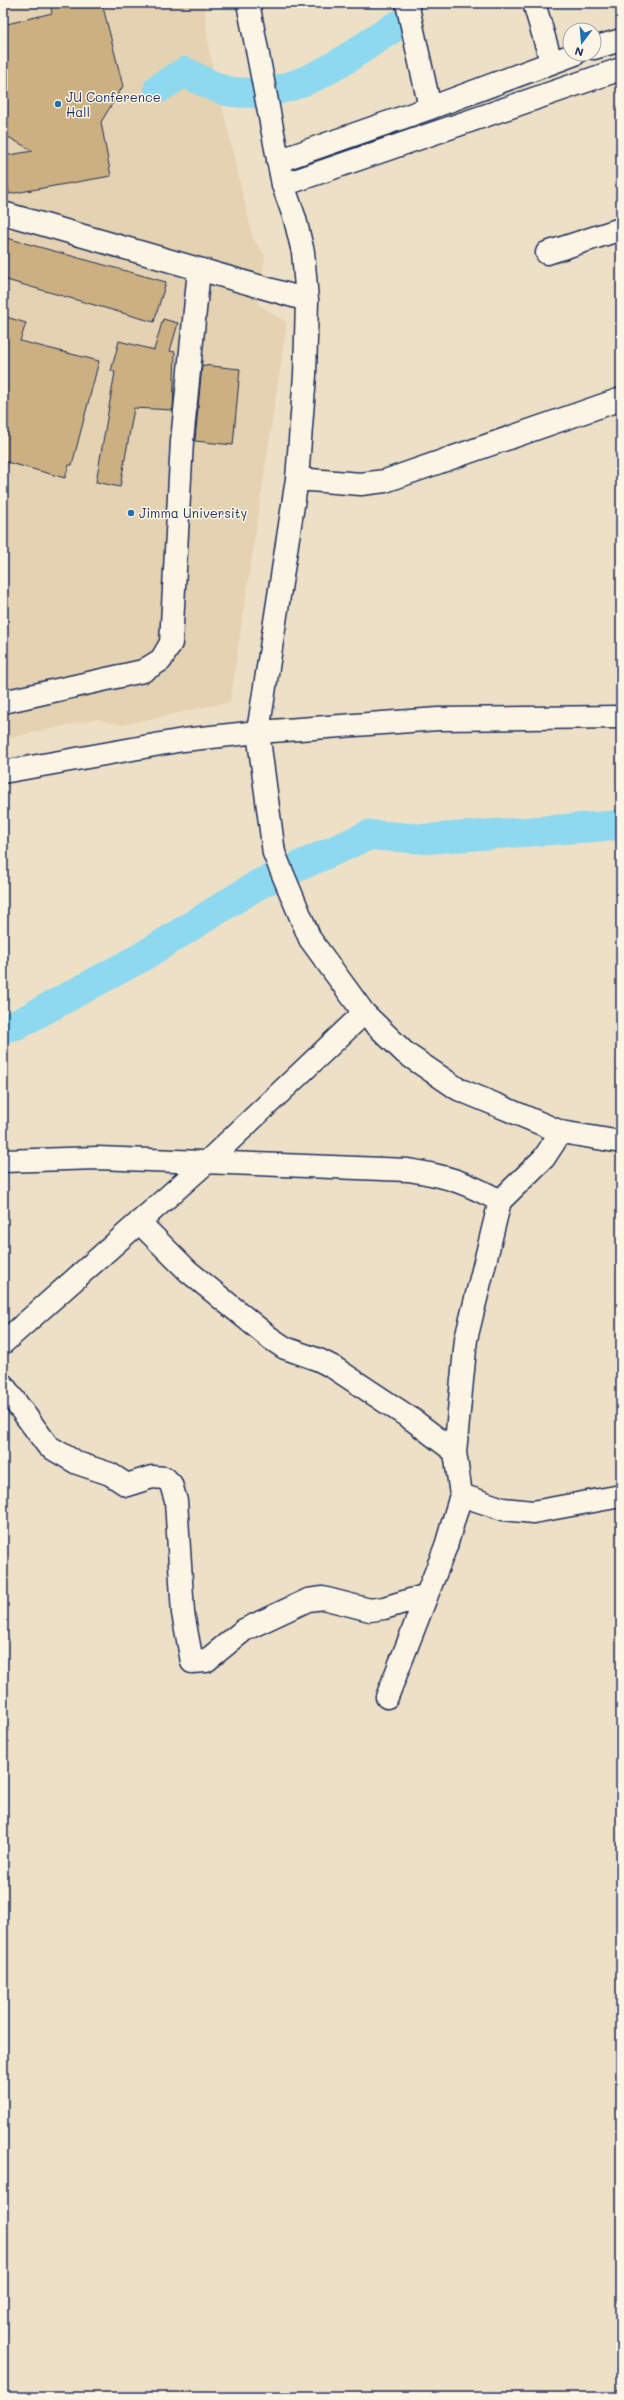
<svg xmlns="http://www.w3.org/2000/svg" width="624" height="2400" font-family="Mali,sans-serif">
  <rect width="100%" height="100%" fill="#eee0c7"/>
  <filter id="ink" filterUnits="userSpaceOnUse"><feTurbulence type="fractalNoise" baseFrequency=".025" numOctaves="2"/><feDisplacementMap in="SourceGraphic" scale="8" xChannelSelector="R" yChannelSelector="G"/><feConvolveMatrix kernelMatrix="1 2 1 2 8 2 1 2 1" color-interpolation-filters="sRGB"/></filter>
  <g filter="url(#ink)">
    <path fill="#e4d2b2" d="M3,3h201l5,47 44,188 12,18 -7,48 29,19 -57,379 -109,23 -25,-6 -93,20z"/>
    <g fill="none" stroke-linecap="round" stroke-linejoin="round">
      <path stroke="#8ed9ef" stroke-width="30" d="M159,88l26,-16c14,7 32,18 48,20 66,7 111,-33 163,-66
        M3,1028l13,-3 124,-67 119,-74 110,-49 57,4 195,-14"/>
    </g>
    <path fill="#ccb081" stroke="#1b2f5e" d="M50,3h52l21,83 -22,36 10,54 -102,18 -6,-38 30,-5 -30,-17v-109l49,-12z
      M3,237l163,45 -12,40 -151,-43z
      M3,316l23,7 -6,18 79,20 -27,104h-3l-4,13 -62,-17z
      M163,319l15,4 -8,28 5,1 -2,58 -39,-2 -14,79 -24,-5 19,-110 -4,-1 8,-30 35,9z
      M202,365l38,4 -7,76 -38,-4z"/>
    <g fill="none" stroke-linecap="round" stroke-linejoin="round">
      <defs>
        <path id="minor" d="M248,3l35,182 12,34 8,33 4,48 -2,75 -8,104 -39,253 16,121 36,86 54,74 41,40 53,36 34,14 69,29 60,10
          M407,3l23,105
          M534,3l17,58
          M594,48l27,-8
          M278,161l152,-53 145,-54
          M283,185l338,-116
          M3,213l304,87
          M547,253l74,-24
          M297,479l64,5 24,-3 236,-82
          M3,702l140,-31 18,-11 10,-17 11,-202 17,-171
          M3,772l180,-32 75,-8 180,-13 183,-2
          M3,1161l94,-3 311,12c39,6 57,12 92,31
          M139,1222l49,49 82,67 15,10 34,12 14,7 80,53 42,32
          M3,1343l204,-181 157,-149
          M3,1385l45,61 29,17 33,11 17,11 25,-8 13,1 6,6 5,17 7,112 9,49 14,-1 38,-31 64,-30 15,-2 47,12 14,-2 43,-13
          M461,1495l42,14 30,3 88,-16
          M387,1697l59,-151 15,-51 -6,-43 11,-113 34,-138 44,-43 17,-26"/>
      </defs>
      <use href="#minor" stroke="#1b2f5e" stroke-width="25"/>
      <use href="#minor" stroke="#fcf5e5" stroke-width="22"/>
    </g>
  </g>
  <g fill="#1f6fb2" stroke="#fcf5e5" stroke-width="1.5">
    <circle cx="58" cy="104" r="4"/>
    <circle cx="131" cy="513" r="4"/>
  </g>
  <g text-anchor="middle" stroke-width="3" stroke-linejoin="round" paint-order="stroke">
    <g font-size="13" fill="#1b2f5e" stroke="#fcf5e5" text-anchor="start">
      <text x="66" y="102">JU Conference<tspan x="66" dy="15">Hall</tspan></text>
      <text x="139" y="518">Jimma University</text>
    </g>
  </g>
  <rect width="624" height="2400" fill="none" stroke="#fcf5e5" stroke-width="16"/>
  <rect x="8" y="8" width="608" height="2384" fill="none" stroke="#1b2f5e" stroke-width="1.5" filter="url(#ink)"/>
  <g transform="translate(582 42) rotate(196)"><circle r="19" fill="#fcf5e5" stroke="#a2a6af"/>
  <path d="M0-3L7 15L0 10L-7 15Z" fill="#1f6fb2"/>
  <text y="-6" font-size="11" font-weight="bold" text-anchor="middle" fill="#1b2f5e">N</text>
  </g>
</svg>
